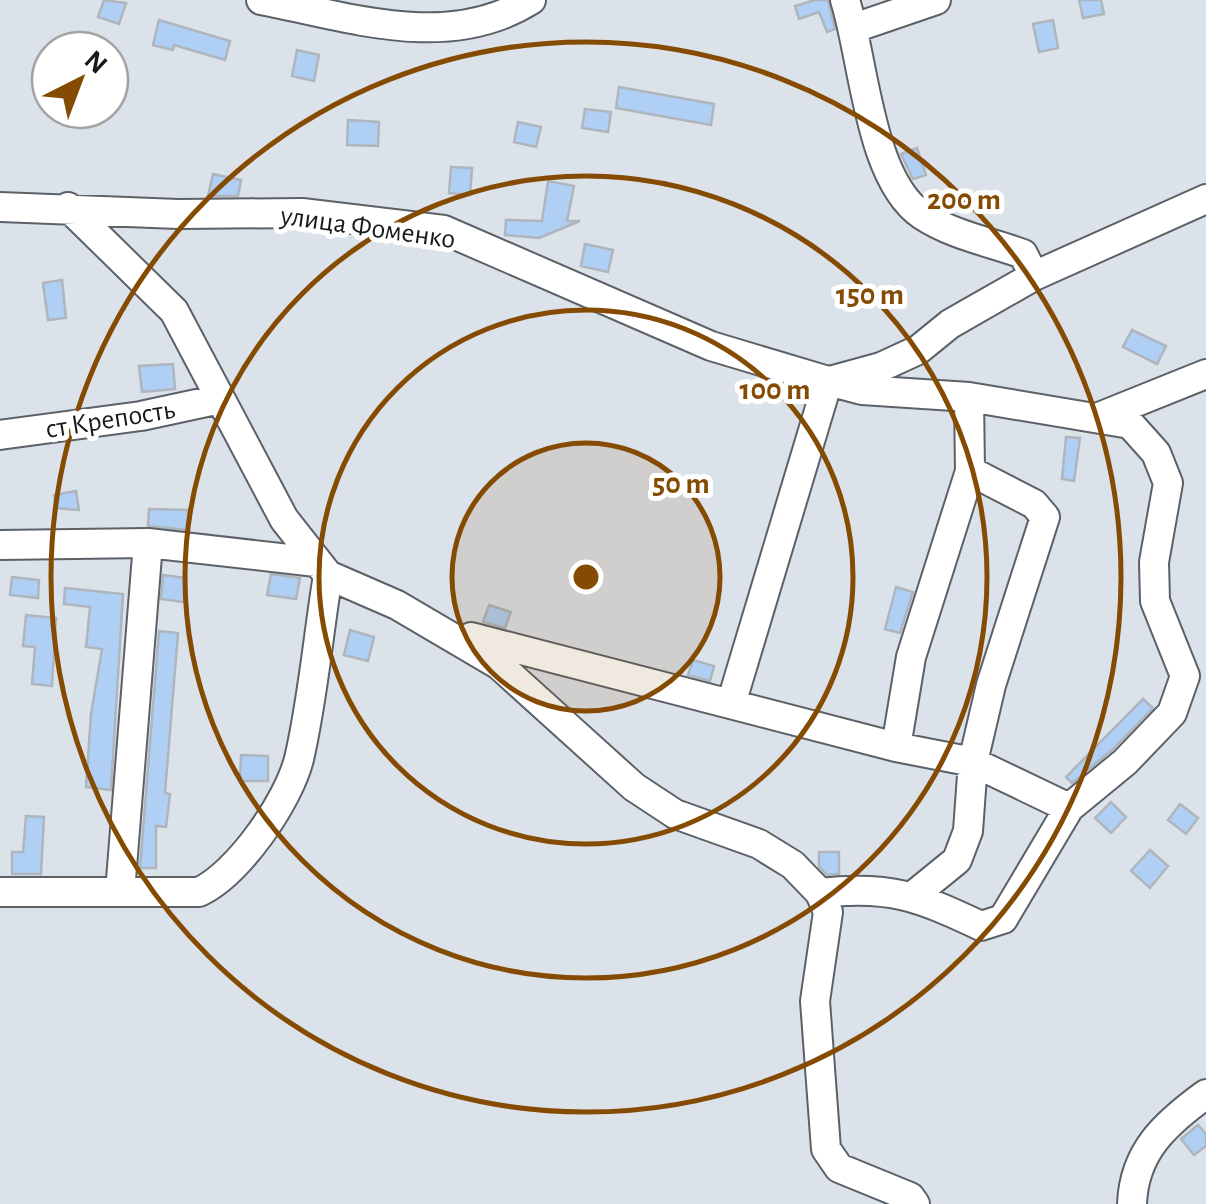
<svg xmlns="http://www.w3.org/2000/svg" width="1206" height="1204" font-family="'Alegreya Sans',sans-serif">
  <rect width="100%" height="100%" fill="#dbe2ea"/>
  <path fill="#afd0f4" stroke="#afb5bc" stroke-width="2.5" d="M104,0l22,3 -7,21 -21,-7z
    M815,0h13l7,29 -8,3 -8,-20 -20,7 -4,-13z
    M1079,0h22l3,14 -21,4z
    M159,20l71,21 -5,19 -51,-15 -1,5 -20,-5z
    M1053,20l5,28 -19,4 -6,-28z
    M297,50l22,5 -5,26 -22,-5z
    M619,87l95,17 -3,21 -95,-17z
    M585,109l26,3 -3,20 -26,-4z
    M348,120l31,2 -1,24 -31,-1z
    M518,122l23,5 -5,20 -22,-5z
    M917,148l9,27 -13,4 -12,-25z
    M451,167l21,1 -2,27 -21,-2z
    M213,174l28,6 -3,16h-30z
    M548,181l26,5 -7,35h13l-41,17 -34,-3 1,-15 36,1z
    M585,244l28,6 -5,22 -27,-6z
    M62,280l4,38 -18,2 -5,-37z
    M1132,330l34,16 -9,18 -34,-17z
    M173,364l2,25 -33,3 -3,-26z
    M1066,437l14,1 -6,43 -12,-2z
    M76,491l3,19 -23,-2 -2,-13z
    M149,509l39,1v20l-40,-4z
    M271,574l29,4 -4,21 -29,-4z
    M163,575l23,3 -2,24 -23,-3z
    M12,577l27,3 -1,18 -28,-3z
    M896,587l17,5 -13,41 -15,-4z
    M65,588l58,6 -12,196 -25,-3 5,-73 11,-65 -16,-2 4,-40 -26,-3z
    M489,605l22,7 -6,16 -22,-6z
    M26,615l30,3 -4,68 -20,-2 3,-37 -12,-1z
    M350,630l24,7 -6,24 -24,-6z
    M159,631l19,2 -13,160 5,1 -4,33 -10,-1v42h-16z
    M693,660l21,6 -4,15 -22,-6z
    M1143,699l10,9 -40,41 -41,34 -6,-6z
    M241,755l27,1v25h-28z
    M1111,802l15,15 -15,16 -16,-15z
    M1180,804l18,14 -12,16 -18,-14z
    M26,816l18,1 -3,57h-29v-22h11z
    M1150,850l18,16 -18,22 -19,-17z
    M819,852h20v22l-12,1 -8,-8z
    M1198,1125l8,9v12l-12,9 -13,-16z"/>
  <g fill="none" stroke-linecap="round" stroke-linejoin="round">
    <defs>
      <path id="minor" d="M261,0c88,17 187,52 270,0
        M845,0c19,60 24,179 77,215 30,20 68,27 101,39l11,22
        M854,28l82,-28
        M0,207l178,7 124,-1 142,17 267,116 117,35 34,9 107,7 161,27 26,29 12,30 -14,79 1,39 30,75 -13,37 -47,49 -56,46 -66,111 -22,7c-62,-29 -90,-41 -161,-33l-27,-28 -34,-21 -84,-30 -41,-27 -135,-122 -102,-60 -69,-30
        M830,381l51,-14 37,-17 32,-26 84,-48 172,-77
        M1099,417l107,-43
        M0,435l141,-19 79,-17
        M0,545l148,-2 168,19
        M471,637l425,110 77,15 96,46
        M731,704l97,-323
        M896,747l15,-90 59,-186 -1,-74
        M0,892h199c39,-18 89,-90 100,-133 14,-60 19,-123 29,-184l-44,-56 -110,-208 -106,-104
        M120,892l28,-349
        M820,893l8,19 -13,89 11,148 13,19 71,29 5,7
        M914,895l43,-35 11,-29 5,-69 18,-77 54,-168 -11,-13 -64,-33
        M1132,1204c2,-53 34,-81 74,-110"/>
    </defs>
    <use href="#minor" stroke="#5b6167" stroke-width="32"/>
    <use href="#minor" stroke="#fff" stroke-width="28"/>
  </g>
  <circle cx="586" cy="577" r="134" fill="#854b02" fill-opacity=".12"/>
  <g fill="none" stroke="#854b02" stroke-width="5">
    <circle cx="586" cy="577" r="134"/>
    <circle cx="586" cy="577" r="267"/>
    <circle cx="586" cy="577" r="401"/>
    <circle cx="586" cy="577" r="535"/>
  </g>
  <g text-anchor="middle" stroke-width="10" stroke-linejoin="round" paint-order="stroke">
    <g font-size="28" fill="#17191c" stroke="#fff">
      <text transform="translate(368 226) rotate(8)" y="10">улица Фоменко</text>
      <text transform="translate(110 418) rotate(-9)" y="10">ст Крепость</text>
    </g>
  </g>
  <circle cx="586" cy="577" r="15" fill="#854b02" stroke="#fff" stroke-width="5"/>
  <g font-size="30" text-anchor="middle" font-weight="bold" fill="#854b02" stroke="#fff" stroke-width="10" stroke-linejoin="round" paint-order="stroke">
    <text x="964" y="209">200 m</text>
    <text x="870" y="304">150 m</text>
    <text x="775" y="399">100 m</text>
    <text x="681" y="493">50 m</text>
  </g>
  <g transform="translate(80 80) rotate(42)"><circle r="48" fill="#ffffff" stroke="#a2a3a4" stroke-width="2.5"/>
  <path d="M0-8L18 38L0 25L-18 38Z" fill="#854b02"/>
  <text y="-15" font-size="28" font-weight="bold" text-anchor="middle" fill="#17191c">N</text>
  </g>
</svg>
